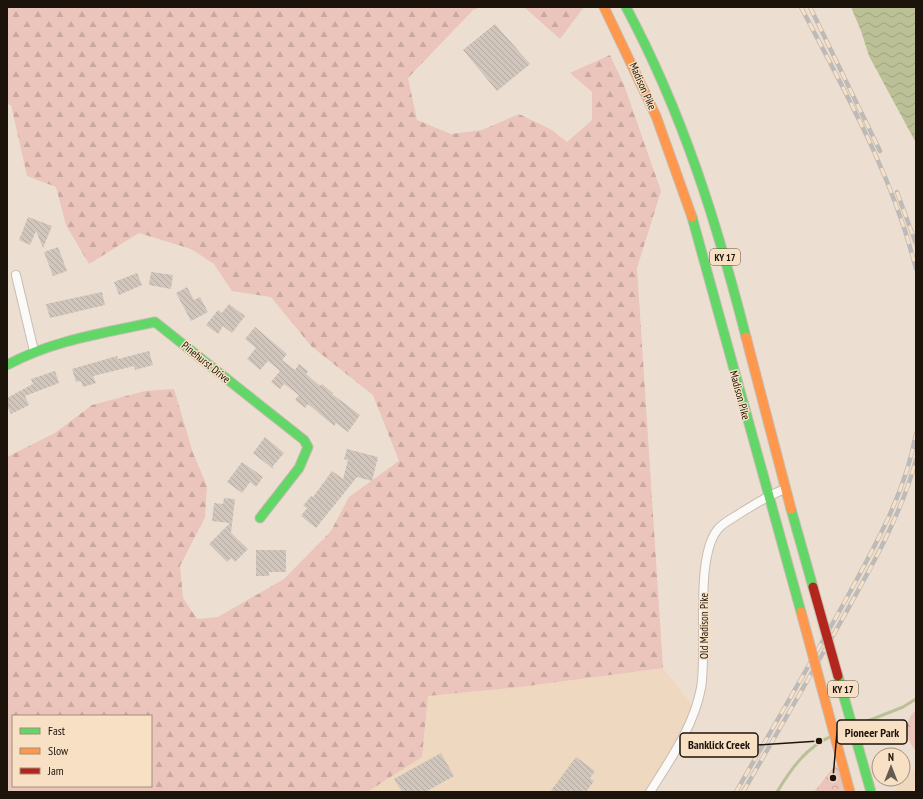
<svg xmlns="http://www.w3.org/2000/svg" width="923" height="799" font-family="'PT Sans Narrow',sans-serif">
  <defs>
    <pattern id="forest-firs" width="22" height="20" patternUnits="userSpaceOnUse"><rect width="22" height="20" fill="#ebc4bb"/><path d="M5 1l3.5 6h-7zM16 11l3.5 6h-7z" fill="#c9a89f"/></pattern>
    <pattern id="park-crowns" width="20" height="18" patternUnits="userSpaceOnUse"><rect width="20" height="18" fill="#ebc4bb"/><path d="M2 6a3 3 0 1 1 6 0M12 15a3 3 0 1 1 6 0" fill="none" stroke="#c9a89f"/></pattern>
    <pattern id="water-waves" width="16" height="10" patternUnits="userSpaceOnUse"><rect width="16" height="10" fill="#bbc096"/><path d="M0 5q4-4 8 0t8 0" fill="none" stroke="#a0a480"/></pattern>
    <pattern id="building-back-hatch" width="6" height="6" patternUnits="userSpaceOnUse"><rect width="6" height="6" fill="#d1c6bc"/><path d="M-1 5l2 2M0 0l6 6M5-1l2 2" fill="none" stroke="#b3a9a0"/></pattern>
  </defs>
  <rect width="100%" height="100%" fill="#ecdfd1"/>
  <path fill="#eed8c0" d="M663,668l32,41 -45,83h-283l55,-35 6,-61 92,-9z
    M916,768v24h-23z"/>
  <path fill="url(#forest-firs)" fill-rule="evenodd" d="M7,7h474l-8,3 -65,68 9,42 34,14 31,-4 37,-16 33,16 15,12 25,-22v-28l-22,-19 40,-18 14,30 37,106 -24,77 26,400 -143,19 -92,9 -6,61 -55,35h-360v-335l48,-24 37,-28 53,-14 29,-2 19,64 14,33 -2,31 -25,49 3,32 14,21 21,-2 66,-38 47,-48 18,-34 50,-36 -26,-66 -62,-49 -40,-49 -39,-6 -18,-27 -23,-15 -52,-16 -50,31 -23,-39 -10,-38 -29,-11 -16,-71 -4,-1zM13,716h138v70h-138z
    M524,7h60l-24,32z
    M916,710v41c-11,-12 -13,-30 0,-41z"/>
  <path fill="url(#park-crowns)" d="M836,764l11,28h-33z"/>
  <path fill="url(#water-waves)" d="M851,7h65v136l-47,-87 -8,-25z"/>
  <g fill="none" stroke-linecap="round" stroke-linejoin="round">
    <path stroke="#bbc096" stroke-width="3" d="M855,726l48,-19 13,-8
      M837,734l13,-5
      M777,792c14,-23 29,-45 55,-56"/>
  </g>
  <path fill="url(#building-back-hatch)" d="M495,24l35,40 -33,27 -34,-41z
    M28,217l24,9 -9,22 -7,-17 -6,14 -11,-5z
    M58,247l9,24 -14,5 -9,-24z
    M151,272l22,3 -2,14 -22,-4z
    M137,273l5,12 -23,10 -5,-13z
    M187,287l7,13 6,-3 8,15 -17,9 -15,-28z
    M102,292l3,13 -55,13 -4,-14z
    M229,304l16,12 -13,17 -9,-7 -5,8 -12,-9 12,-15 4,3z
    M255,327l32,27 -5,6 13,10 4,-6 9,7 -2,3 14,12 2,-2 11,9 -1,1 28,21 -12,17 -12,-9 -2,3 -26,-22 -3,4 -10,-8 4,-5 -15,-11 -4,5 -9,-7 9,-11 -12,-10 -8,9 -13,-11 9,-11 -11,-9z
    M149,351l4,14 -18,5 -1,-4 -41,10 3,7 -13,4 -2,-6 -5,1 -4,-13 45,-13 1,3z
    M55,371l4,12 -34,13 4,9 -18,9 -4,-8v-8l26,-14 -2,-5z
    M265,437l19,16 -11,13v3l-20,-16z
    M347,449l31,8 -6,24 -15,-4 -41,51 -15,-12 6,-8 -4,-2 8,-10 2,1 19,-26 11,8 5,-19 -4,-1z
    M242,462l21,15 -7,10 -6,-5 -8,11 -15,-11z
    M224,498l11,1 -4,34 17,16 -13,13 -4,-4 -4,4 -18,-18 21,-21 -18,-2 2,-18 9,1z
    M256,550h30v22h-17v4h-13z
    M441,753l13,23 -29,16h-23l-8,-13z
    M576,757l19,14 -5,7 4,3 -8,11h-36z"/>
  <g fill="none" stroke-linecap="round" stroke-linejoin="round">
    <defs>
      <path id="street" d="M16,275l18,76
        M650,792c20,-32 44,-66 51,-104 7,-37 -8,-136 19,-161 6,-6 15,-10 22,-15 15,-9 27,-17 43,-23"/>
      <path id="fast" d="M626,7c57,107 90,213 120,330
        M692,217l109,395
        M7,365c46,-25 97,-32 148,-43l149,118 4,7 -9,21 -39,50
        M791,509l22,78"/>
      <path id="slow" d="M604,7l52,109 36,101
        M746,337l45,172"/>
    </defs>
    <use href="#street" stroke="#c7bdb2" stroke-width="10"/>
    <use href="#fast" stroke="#c7bdb2" stroke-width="11"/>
    <use href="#slow" stroke="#c7bdb2" stroke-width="11"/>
    <use href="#street" stroke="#fcfaf8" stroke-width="8"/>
    <use href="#fast" stroke="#63d668" stroke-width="9"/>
    <use href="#slow" stroke="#ff974d" stroke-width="9"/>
    <defs>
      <path id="rail" d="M801,7c44,85 92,169 115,262
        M810,7l70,144
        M897,192l19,52
        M736,792c36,-63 73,-126 108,-189 29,-54 61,-108 72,-169
        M743,792c34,-59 68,-117 101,-176 28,-50 57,-101 72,-156"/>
    </defs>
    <use href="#rail" stroke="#bebab7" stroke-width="4.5"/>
    <use href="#rail" stroke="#f8e0c5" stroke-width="3" stroke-dasharray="9" stroke-linecap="butt"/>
    <defs>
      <path id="fast-bridge" d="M838,676l33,116"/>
      <path id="slow-bridge" d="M801,612l49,180"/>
      <path id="jam-bridge" d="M813,587l25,89"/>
    </defs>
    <use href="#fast-bridge" stroke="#c7bdb2" stroke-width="11" stroke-linecap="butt"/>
    <use href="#slow-bridge" stroke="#c7bdb2" stroke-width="11" stroke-linecap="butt"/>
    <use href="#jam-bridge" stroke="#c7bdb2" stroke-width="11" stroke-linecap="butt"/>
    <use href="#fast-bridge" stroke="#63d668" stroke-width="9"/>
    <use href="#slow-bridge" stroke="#ff974d" stroke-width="9"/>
    <use href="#jam-bridge" stroke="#b3261e" stroke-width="9"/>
  </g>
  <g text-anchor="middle" stroke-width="3" stroke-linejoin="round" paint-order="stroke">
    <g fill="#f8e0c5" stroke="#5e5143" stroke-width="1">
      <rect x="710" y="249" width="30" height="16" rx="3"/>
      <rect x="828" y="681" width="30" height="16" rx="3"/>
    </g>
    <g font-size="10" font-weight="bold" fill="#1c140b">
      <text x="725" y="261">KY 17</text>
      <text x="843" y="693">KY 17</text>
    </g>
    <g font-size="11" fill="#1c140b" stroke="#f8e0c5">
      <text transform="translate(643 86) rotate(66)" y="4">Madison Pike</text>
      <text transform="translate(206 362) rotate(39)" y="4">Pinehurst Drive</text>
      <text transform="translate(740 395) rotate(75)" y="4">Madison Pike</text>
      <text transform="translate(704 626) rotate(-90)" y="4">Old Madison Pike</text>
    </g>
  </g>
  <path fill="none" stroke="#1c140b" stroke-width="1.5" d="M833 778L837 732M819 741L758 745"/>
  <g fill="#1c140b" stroke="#f8e0c5" stroke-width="1.5">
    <circle cx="833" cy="778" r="4"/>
    <circle cx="819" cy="741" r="4"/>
  </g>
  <g fill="#f8e0c5" stroke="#1c140b" stroke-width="1.5">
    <rect x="837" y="720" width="70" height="24" rx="4"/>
    <rect x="680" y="733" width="78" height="24" rx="4"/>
  </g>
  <g font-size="12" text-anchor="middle" font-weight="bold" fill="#1c140b">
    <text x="872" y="737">Pioneer Park</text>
    <text x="719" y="749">Banklick Creek</text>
  </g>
  <rect width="923" height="799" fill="none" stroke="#1c140b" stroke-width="16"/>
  <rect x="12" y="715" width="140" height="72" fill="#f8e0c5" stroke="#a08e7b"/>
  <rect x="20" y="728" width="20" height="6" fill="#63d668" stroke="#a08e7b"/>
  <text x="48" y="735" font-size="12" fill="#1c140b">Fast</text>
  <rect x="20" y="748" width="20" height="6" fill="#ff974d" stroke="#a08e7b"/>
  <text x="48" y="755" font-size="12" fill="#1c140b">Slow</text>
  <rect x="20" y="768" width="20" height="6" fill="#b3261e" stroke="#a08e7b"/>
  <text x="48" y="775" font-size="12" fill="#1c140b">Jam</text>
  <g transform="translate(891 767)"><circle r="19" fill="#f8e0c5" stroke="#a08e7b"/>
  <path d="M0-3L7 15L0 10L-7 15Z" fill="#655b50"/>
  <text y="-6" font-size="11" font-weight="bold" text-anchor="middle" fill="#1c140b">N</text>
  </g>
</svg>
